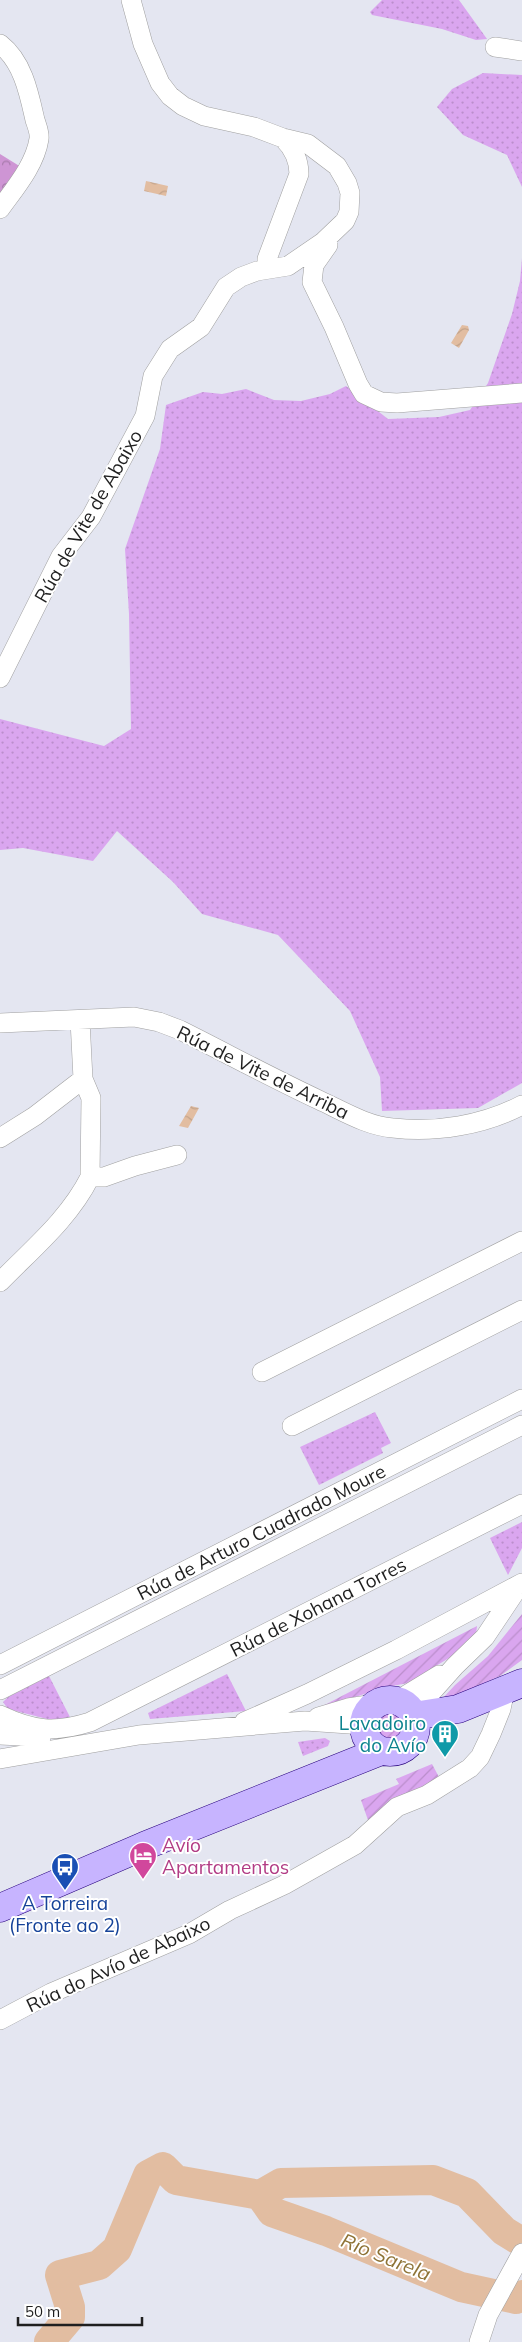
<svg xmlns="http://www.w3.org/2000/svg" width="522" height="2342" font-family="Mulish,sans-serif">
  <defs>
    <pattern id="grass-dots" width="8" height="8" patternUnits="userSpaceOnUse" patternTransform="scale(1.25)"><rect width="8" height="8" fill="#daa6ef"/><path d="M2 2h.1M6 6h.1" fill="none" stroke="#bb8ecc" stroke-width="1.8" stroke-linecap="round"/></pattern>
    <pattern id="forest-crowns" width="20" height="18" patternUnits="userSpaceOnUse" patternTransform="scale(1.25)"><rect width="20" height="18" fill="#ce95d4"/><path d="M2 6a3 3 0 1 1 6 0M12 15a3 3 0 1 1 6 0" fill="none" stroke="#a779ab"/></pattern>
    <pattern id="garden-furrows" width="10" height="10" patternUnits="userSpaceOnUse" patternTransform="scale(1.25)"><rect width="10" height="10" fill="#daa6ef"/><path d="M-1 1l2-2M0 10L10 0M9 11l2-2" fill="none" stroke="#bb8ecc"/></pattern>
    <pattern id="water-waves" width="16" height="10" patternUnits="userSpaceOnUse" patternTransform="scale(1.25)"><rect width="16" height="10" fill="#e2bda1"/><path d="M0 5q4-4 8 0t8 0" fill="none" stroke="#c1a28a"/></pattern>
  </defs>
  <rect width="100%" height="100%" fill="#e4e6f1"/>
  <path fill="url(#grass-dots)" d="M382,0h77l28,39 -11,1 -34,-11 -70,-14 -2,-3z
    M483,73l39,2v112l-15,-32 -44,-20 -26,-28 15,-18z
    M522,258v825l-44,25 -96,3 -2,-34 -30,-66 -72,-76 -76,-21 -29,-32 -56,-51 -24,30 -70,-13 -23,2v-131l104,27 27,-17 -2,-115 -4,-65 35,-100 6,-44 37,-13 19,2 24,-5 28,11 27,1 29,-7 16,-8 42,33 51,-2 31,-7 18,-27 24,-69 8,-33z
    M375,1412l16,31 -10,5 2,5 -64,32 -19,-38z
    M522,1522v26l-14,27 -18,-37z
    M227,1674l19,37 -96,8 -2,-6z
    M49,1676l22,43 -12,3 -51,-13 -5,-7 5,-5z
    M325,1738l5,3 -2,5 -25,10 -5,-14z"/>
  <path fill="url(#forest-crowns)" d="M0,154l21,13 -21,31z"/>
  <path fill="url(#garden-furrows)" d="M522,1614v46l-22,16 -55,24 -2,-2 12,-13 33,-29z
    M477,1626l-1,9 -8,8 -19,15 -41,25 -26,5 -71,24z
    M374 1726a17 17 0 1 1 34 0a17 17 0 1 1-34 0Z
    M432,1764l8,15c-31,13 -46,20 -71,44l-8,-23 38,-16 -3,-5z"/>
  <path fill="url(#water-waves)" d="M146,181l22,5 -2,10 -22,-5z
    M462,325l6,1 1,4 -10,18 -8,-5z
    M191,1106l8,2 -11,20 -9,-2z"/>
  <g fill="none" stroke-linecap="round" stroke-linejoin="round">
    <path stroke="#e2bda1" stroke-width="30" d="M260,2195l12,17 54,19 135,56 55,12 6,-4
      M49,2342l21,-25v-10l-10,-32 39,-10 18,-16 31,-74 15,-8 13,13 84,15 21,-12 152,-3 34,13 37,38 18,11"/>
    <defs>
      <path id="street" d="M0,44c23,18 29,49 35,76 2,6 5,13 4,19 -4,26 -24,49 -39,70
        M495,47l27,4
        M328,245l-14,20 -2,17 22,45 24,57 6,10 17,8 16,1 125,-10
        M267,269v-10l32,-85c0,-14 -6,-26 -16,-36
        M0,678l61,-122 30,-39 54,-101 8,-40 17,-27 31,-22 25,-40 15,-10 16,-6 31,-5 35,-24 22,-21 4,-9 1,-19 -3,-10 -10,-17 -29,-22 -25,-6 -29,-11 -50,-11 -21,-10 -13,-10 -10,-13 -17,-39 -12,-44
        M0,1023l134,-6 25,5 21,8c46,23 92,48 139,70 24,11 48,26 74,28 43,5 91,-3 129,-23
        M0,1138l35,-22 48,-37 -3,-59
        M90,1177h14l31,-11 42,-11
        M0,1282c32,-33 69,-63 90,-105l1,-79 -8,-19
        M262,1372l260,-131
        M292,1426l230,-116
        M0,1665l522,-266
        M0,1690l522,-265
        M398,1700l41,-25
        M413,1713l42,-47 30,-29 34,-51
        M0,1715c34,16 55,18 90,7l432,-218
        M318,1717l30,-9 27,-4
        M244,1722l63,-28 89,-44 126,-67
        M0,1735l41,2
        M0,1759l139,-24 166,-14 59,4
        M0,2020l51,-27 138,-59 41,-24 54,-25 71,-40 42,-38 30,-12 43,-27 10,-11 11,-23 10,-25 4,-19
        M479,2342l9,-27 34,-62"/>
      <path id="secondary" d="M364 1726a26 26 0 1 1 52 0a26 26 0 1 1-52 0Z
        M414,1716l44,-7 64,-26
        M0,1908l144,-62 237,-95"/>
    </defs>
    <use href="#street" stroke="#a0a0a0" stroke-width="20"/>
    <use href="#secondary" stroke="#26007c" stroke-width="29"/>
    <use href="#street" stroke="#fff" stroke-width="19"/>
    <use href="#secondary" stroke="#c7b4ff" stroke-width="28"/>
  </g>
  <defs>
    <symbol id="building-pin" viewBox="-11 -11 22 30"><path d="M0 17L-7.5 6A9.5 9.5 0 1 1 7.5 6Z" fill="#0f9aa8" stroke="#fff"/><path d="M-4-6H4V6H1V3H-1V6H-4ZM-2.5-4.3h1.7v1.8h-1.7ZM.8-4.3h1.7v1.8H.8ZM-2.5-1h1.7V.8h-1.7ZM.8-1h1.7V.8H.8Z" fill="#fff"/></symbol>
    <symbol id="hotel-pin" viewBox="-11 -11 22 30"><path d="M0 17L-7.5 6A9.5 9.5 0 1 1 7.5 6Z" fill="#d1479c" stroke="#fff"/><path d="M-6-4.5h1.5V1H6V5H4.5V3h-9V5H-6ZM-4 0a1.8 1.8 0 1 1 3.6 0ZM.5 0V-2.5h3Q6-2.5 6 0Z" fill="#fff"/></symbol>
    <symbol id="bus-pin" viewBox="-11 -11 22 30"><path d="M0 17L-7.5 6A9.5 9.5 0 1 1 7.5 6Z" fill="#1a4fb4" stroke="#fff"/><path d="M-5-6H5V4H4V6H2V4H-2V6H-4V4H-5ZM-3.5-4V0h7V-4ZM-3.5 1.2v1.5H-2V1.2ZM2 1.2v1.5H3.5V1.2Z" fill="#fff"/></symbol>
  </defs>
  <g fill-rule="evenodd">
    <use href="#building-pin" x="429" y="1718" width="32" height="43"/>
    <use href="#hotel-pin" x="127" y="1840" width="32" height="43"/>
    <use href="#bus-pin" x="49" y="1851" width="32" height="43"/>
  </g>
  <g text-anchor="middle" stroke-width="4" stroke-linejoin="round" paint-order="stroke">
    <g font-size="19" fill="#1f1f1f" stroke="#fff">
      <text transform="translate(88 516) rotate(-60)" y="7">Rúa de Vite de Abaixo</text>
      <text transform="translate(263 1072) rotate(26)" y="7">Rúa de Vite de Arriba</text>
      <text transform="translate(261 1532) rotate(-27)" y="7">Rúa de Arturo Cuadrado Moure</text>
      <text transform="translate(318 1607) rotate(-27)" y="7">Rúa de Xohana Torres</text>
      <text transform="translate(118 1964) rotate(-25)" y="7">Rúa do Avío de Abaixo</text>
    </g>
    <g font-size="19" fill="#0d838f" stroke="#fff" text-anchor="end">
      <text x="426" y="1730">Lavadoiro<tspan x="426" dy="22">do Avío</tspan></text>
    </g>
    <g font-size="19" fill="#b23c85" stroke="#fff" text-anchor="start">
      <text x="162" y="1852">Avío<tspan x="162" dy="22">Apartamentos</tspan></text>
    </g>
    <g font-size="19" fill="#164399" stroke="#fff">
      <text x="65" y="1910">A Torreira<tspan x="65" dy="22">(Fronte ao 2)</tspan></text>
    </g>
    <g font-size="20" font-style="italic" fill="#8e7336" stroke="#fff">
      <text transform="translate(386 2257) rotate(22)" y="7">Río Sarela</text>
    </g>
  </g>
  <path d="M18 2317v8h124v-8" fill="none" stroke="#1f1f1f" stroke-width="2.5"/>
  <text x="25" y="2317" font-size="15" fill="#1f1f1f" stroke="#ffffff" stroke-width="4" paint-order="stroke">50 m</text>
</svg>
